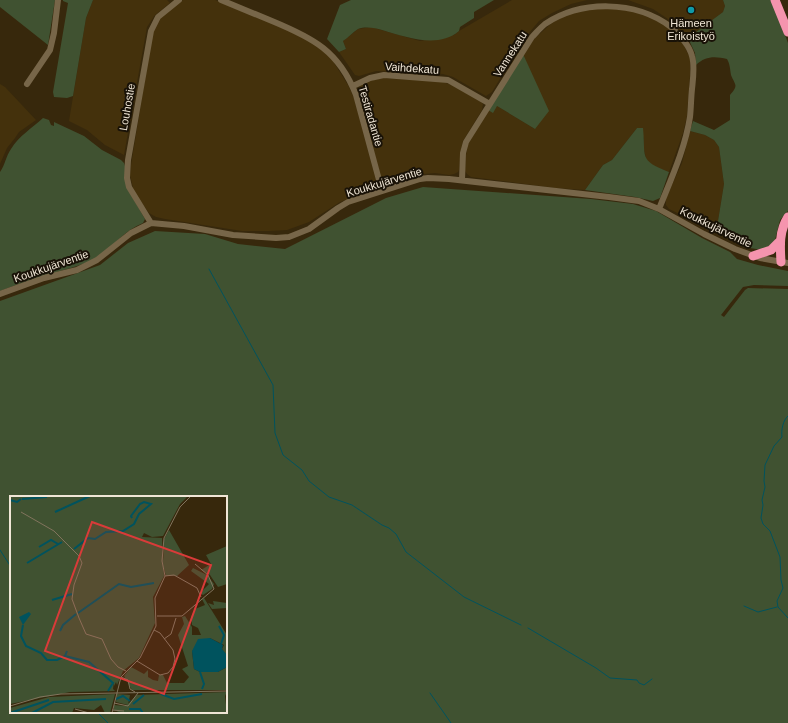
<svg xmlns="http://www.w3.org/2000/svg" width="788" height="723" font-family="Helvetica,sans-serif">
  <rect width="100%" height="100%" fill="#37280c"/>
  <path fill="#44310c" d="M93,0h74l3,3 -15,12 -8,12 -23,128 -19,-10 -18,-15 -18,-9 17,-103z
    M183,0h32l79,32 25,16 12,10 17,27 6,13 22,82v4l-3,6 -33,12 -31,20 -22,8 -18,1h-27l-77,-12 -9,-2 -7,-4 -15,-21 -4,-17 1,-10 22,-135 7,-13z
    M512,0h75l-16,4 -19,9 -13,8 -10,12 -11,16 -26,43 -6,4 -33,-19 -10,-3 -67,-3 -17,5 -4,-1 -16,-23 7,-3 -3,-8 15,-12 13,-2 49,14 34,-6 5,-4z
    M628,0h95l2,6 -2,6 -35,26 -20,-19 -15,-10z
    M622,6l42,18 19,19 7,15v17l-3,41 -4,17 -14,39 -16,-6 -7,-7 -2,-10v-11l-7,-10 -25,32 -9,5 -18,25 -30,-2 -84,-11 -4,-3 -2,-3 1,-16 2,-11 20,-34 9,-4 38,23 -12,-75 12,-16 18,-16 23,-13z
    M384,78l59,4 9,3 29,17 2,2 -1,6 -19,31 -2,9 -2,20 -1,2 -4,2 -5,1 -14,-2 -11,1 -35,11h-3l-3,-2 -2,-4 -23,-90 4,-5 11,-4z
    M0,84l5,3 31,33 -17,12 -4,6 -8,10 -7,16z
    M690,131l15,4 9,5 5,7 5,37 -6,37 -9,7 -40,-19 -3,-4v-7l16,-35z"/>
  <path fill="#405231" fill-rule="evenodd" d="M0,0h55l-7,45 -48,-38z
    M63,0h30l-7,18 -13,78 -6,2 -13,-1 -1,-5 15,-89 -5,-2z
    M351,0h143l-20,12v6l-14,9 -1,4c-21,18 -53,6 -77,-1 -7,-2 -16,-4 -24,-1 -5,3 -10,9 -15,12l3,8 -7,3 -12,-13 13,-34z
    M723,0h49l16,43v168l-8,9 -5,20 -3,4 -10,6 -18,-3 -35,-19 9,-7 6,-37 -5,-37 -5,-7 -9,-5 -15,-4 3,-10 21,9 16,-10v-25c9,-10 5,-10 1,-20 -1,-6 -1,-11 -4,-16 -12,-3 -22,-3 -31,6l-1,-12 -7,-15 35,-26 2,-6z
    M523,54l26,57 -14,18 -38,-23 -4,7 -5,-3z
    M43,118l6,2 2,5 3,1v-4l30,14 18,14 19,10 3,3 1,3 2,22 18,31 -2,4c-19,7 -30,25 -47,35 -16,9 -35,12 -53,18 -14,4 -29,10 -43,15v-119c5,-7 6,-16 11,-23 8,-13 21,-21 32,-31z
    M637,128h6c3,29 -5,32 26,44l-9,26 -7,3 -18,-4 -50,-7 18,-25 9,-5z
    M423,187l168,12 42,5 23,7 46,27 28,14 7,7 21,6 30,6v15l-34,-1 -11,2 -22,28 3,2 21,-27 3,-2 40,1v434h-788v-422l100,-36 28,-22 27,-12 50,3 33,10 47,5 101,-51zM11,497h215v215h-215z"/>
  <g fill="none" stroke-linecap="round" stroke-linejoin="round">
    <path stroke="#00535e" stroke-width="1" d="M209,269l64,116 2,48 8,22 19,15 7,11 20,16 23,8 30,20 7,3 7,6 10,18 58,45 57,28
      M788,416c-5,4 -7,14 -6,21l-8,9 -9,19 -1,16 1,6 -3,13 1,5 -2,13 2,6 7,7 10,26 1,23 2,8 -6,13 1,6 10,11
      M0,550l11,17
      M744,606l14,6 19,-5
      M528,628l68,40 14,10 27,2 2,3 5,2 8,-6
      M430,693l21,30
      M97,712l11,11"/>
    <path stroke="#776649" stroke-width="6" d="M221,0c17,7 34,14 51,21 41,17 67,30 84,74l26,96
      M27,84l23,-34 4,-17 4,-33
      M353,86l17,-8 14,-3 64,5 42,24
      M462,180l1,-27 3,-11 66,-105c4,-4 8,-9 13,-13 36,-24 90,-24 126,3 8,8 18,17 21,29 3,10 1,23 0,33 -1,9 -1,19 -2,28 -5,32 -19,62 -31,92
      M151,223l-22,-36 -2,-9 1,-18 23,-129 7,-14 21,-17
      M0,294l44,-16 33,-8 20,-10 34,-27 20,-10 33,3 49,9 43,3 13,-1 20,-8 29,-21 10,-6 72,-23 8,-1 21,1 160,18 30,4 20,8 45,25 31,15 25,9 28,5"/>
    <path stroke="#f594ae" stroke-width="9" d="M775,0l13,32
      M753,256l18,-6 9,-9
      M781,262c-1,-16 -2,-31 7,-45"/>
  </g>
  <circle fill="#0f9aa8" stroke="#191207" stroke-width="1.5" cx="691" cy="10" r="4"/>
  <g text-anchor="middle" stroke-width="4" stroke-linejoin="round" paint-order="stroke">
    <g font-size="11" fill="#f0e6d6" stroke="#191207">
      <text x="691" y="27">Hämeen<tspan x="691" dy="13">Erikoistyö</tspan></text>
    </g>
    <g font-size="11" fill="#f0e6d6" stroke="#191207">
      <text transform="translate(510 54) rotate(-57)" y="4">Vannekatu</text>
      <text transform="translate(412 68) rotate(4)" y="4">Vaihdekatu</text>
      <text transform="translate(127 107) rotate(-80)" y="4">Louhostie</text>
      <text transform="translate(371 116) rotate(74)" y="4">Testiradantie</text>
      <text transform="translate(384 182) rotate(-17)" y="4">Koukkujärventie</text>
      <text transform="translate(716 227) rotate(26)" y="4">Koukkujärventie</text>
      <text transform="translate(51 266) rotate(-19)" y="4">Koukkujärventie</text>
    </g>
  </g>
  <g transform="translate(10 496)">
    <rect width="217" height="217" fill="#37280c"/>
    <path d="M0,0h178l-8,8 -17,32 -11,1 -8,-4 -2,4 20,1 2,38 -11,21 2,26 -16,35 -16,13 -6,14 -1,-3 -2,4v-4l-1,7 2,2 -45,1 -60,12zM159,34l20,35 -12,11h-11l-3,-11 1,-26zM217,50v38l-9,3 -8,-12 -9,-5 10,-6 -5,-9zM183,72l14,7 7,9 -2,5 -9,6 -3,-2 9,-9 -18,-13zM194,102l23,37v21l-5,-7 2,-4 -14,-7 -18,13 2,18 6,3h18l9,-5v23h-95l-8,-14 7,-9 13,7 4,-4v7l5,3 5,1 1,-6h4l4,8h17l5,-6 -7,-8 6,-3 -10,-31 6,-11 -2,-7 3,-1 7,11v8h9l-3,-7 -6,-3 -1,-8 4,-8 10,-4 -3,-6zM203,105l14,2v5l-15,1 -4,-6 6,2zM217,196l-2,4 2,17h-106l-7,-3v-5l12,1 11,-11zM105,198l-5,19h-5l-4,-8 -7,5 -20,-2 -2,5h-62v-5l39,-11zM107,198l13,1 -2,10 -12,-3z" fill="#405231"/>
    <path d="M19,116l2,2 -8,11 -4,-8zM200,142l13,7 -1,4 5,6v12l-9,5h-18l-6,-3 -2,-18 6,-12z" fill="#00535e"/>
    <path fill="none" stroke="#00535e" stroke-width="2" d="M12,3l25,-2M0,4l7,2 4,-3M45,16l35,-16M29,51l12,-7 7,4M64,53l14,-11 7,1 11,-7 17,-1 11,-7 5,-10 12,-10 -7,-2 -4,2 -9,12 1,2M17,67l35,-21M42,104l20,-6M68,117l41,-29 12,3 23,-4M13,129l-2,11 5,10 15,7 6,7h10l8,-4 2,-5M209,130l5,9 -3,9M50,135l3,-6 13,-11M55,160l24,6 24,21 -5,8M190,176l4,12 -2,5M151,198l13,5 28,-5M106,203l7,-3 7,5M123,208l11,-9M119,213h11l3,4M0,217l39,-13M22,217l21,-11 53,-3"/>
    <path fill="none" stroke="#81745d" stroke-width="1" d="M11,16l33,19 25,25 3,7 -8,22 -2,14 7,19 7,16 16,5 9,20 7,8 8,4M155,80l9,-1 23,13 4,9M147,120h25l32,-27 -6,-14 -13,-11M154,143l7,-5 5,-16M127,165l23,14 8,-2 5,-6 2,-8 -2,-9 -13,-17 -6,-3M111,181l7,3 2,9 5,3M104,207l14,3 10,-13M0,210l30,-9 21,-3 166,-3M65,213l14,4M102,214l12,1M102,217l9,-36 19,-19 16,-32 -1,-28 10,-22 -3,-15 2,-23 16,-31 11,-11"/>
    <path fill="#d93b39" fill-opacity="0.15" stroke="#d93b39" stroke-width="2" d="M82,26l119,43 -47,129 -119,-43z"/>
    <rect width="217" height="217" fill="none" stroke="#f0e6d6" stroke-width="2"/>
  </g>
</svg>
